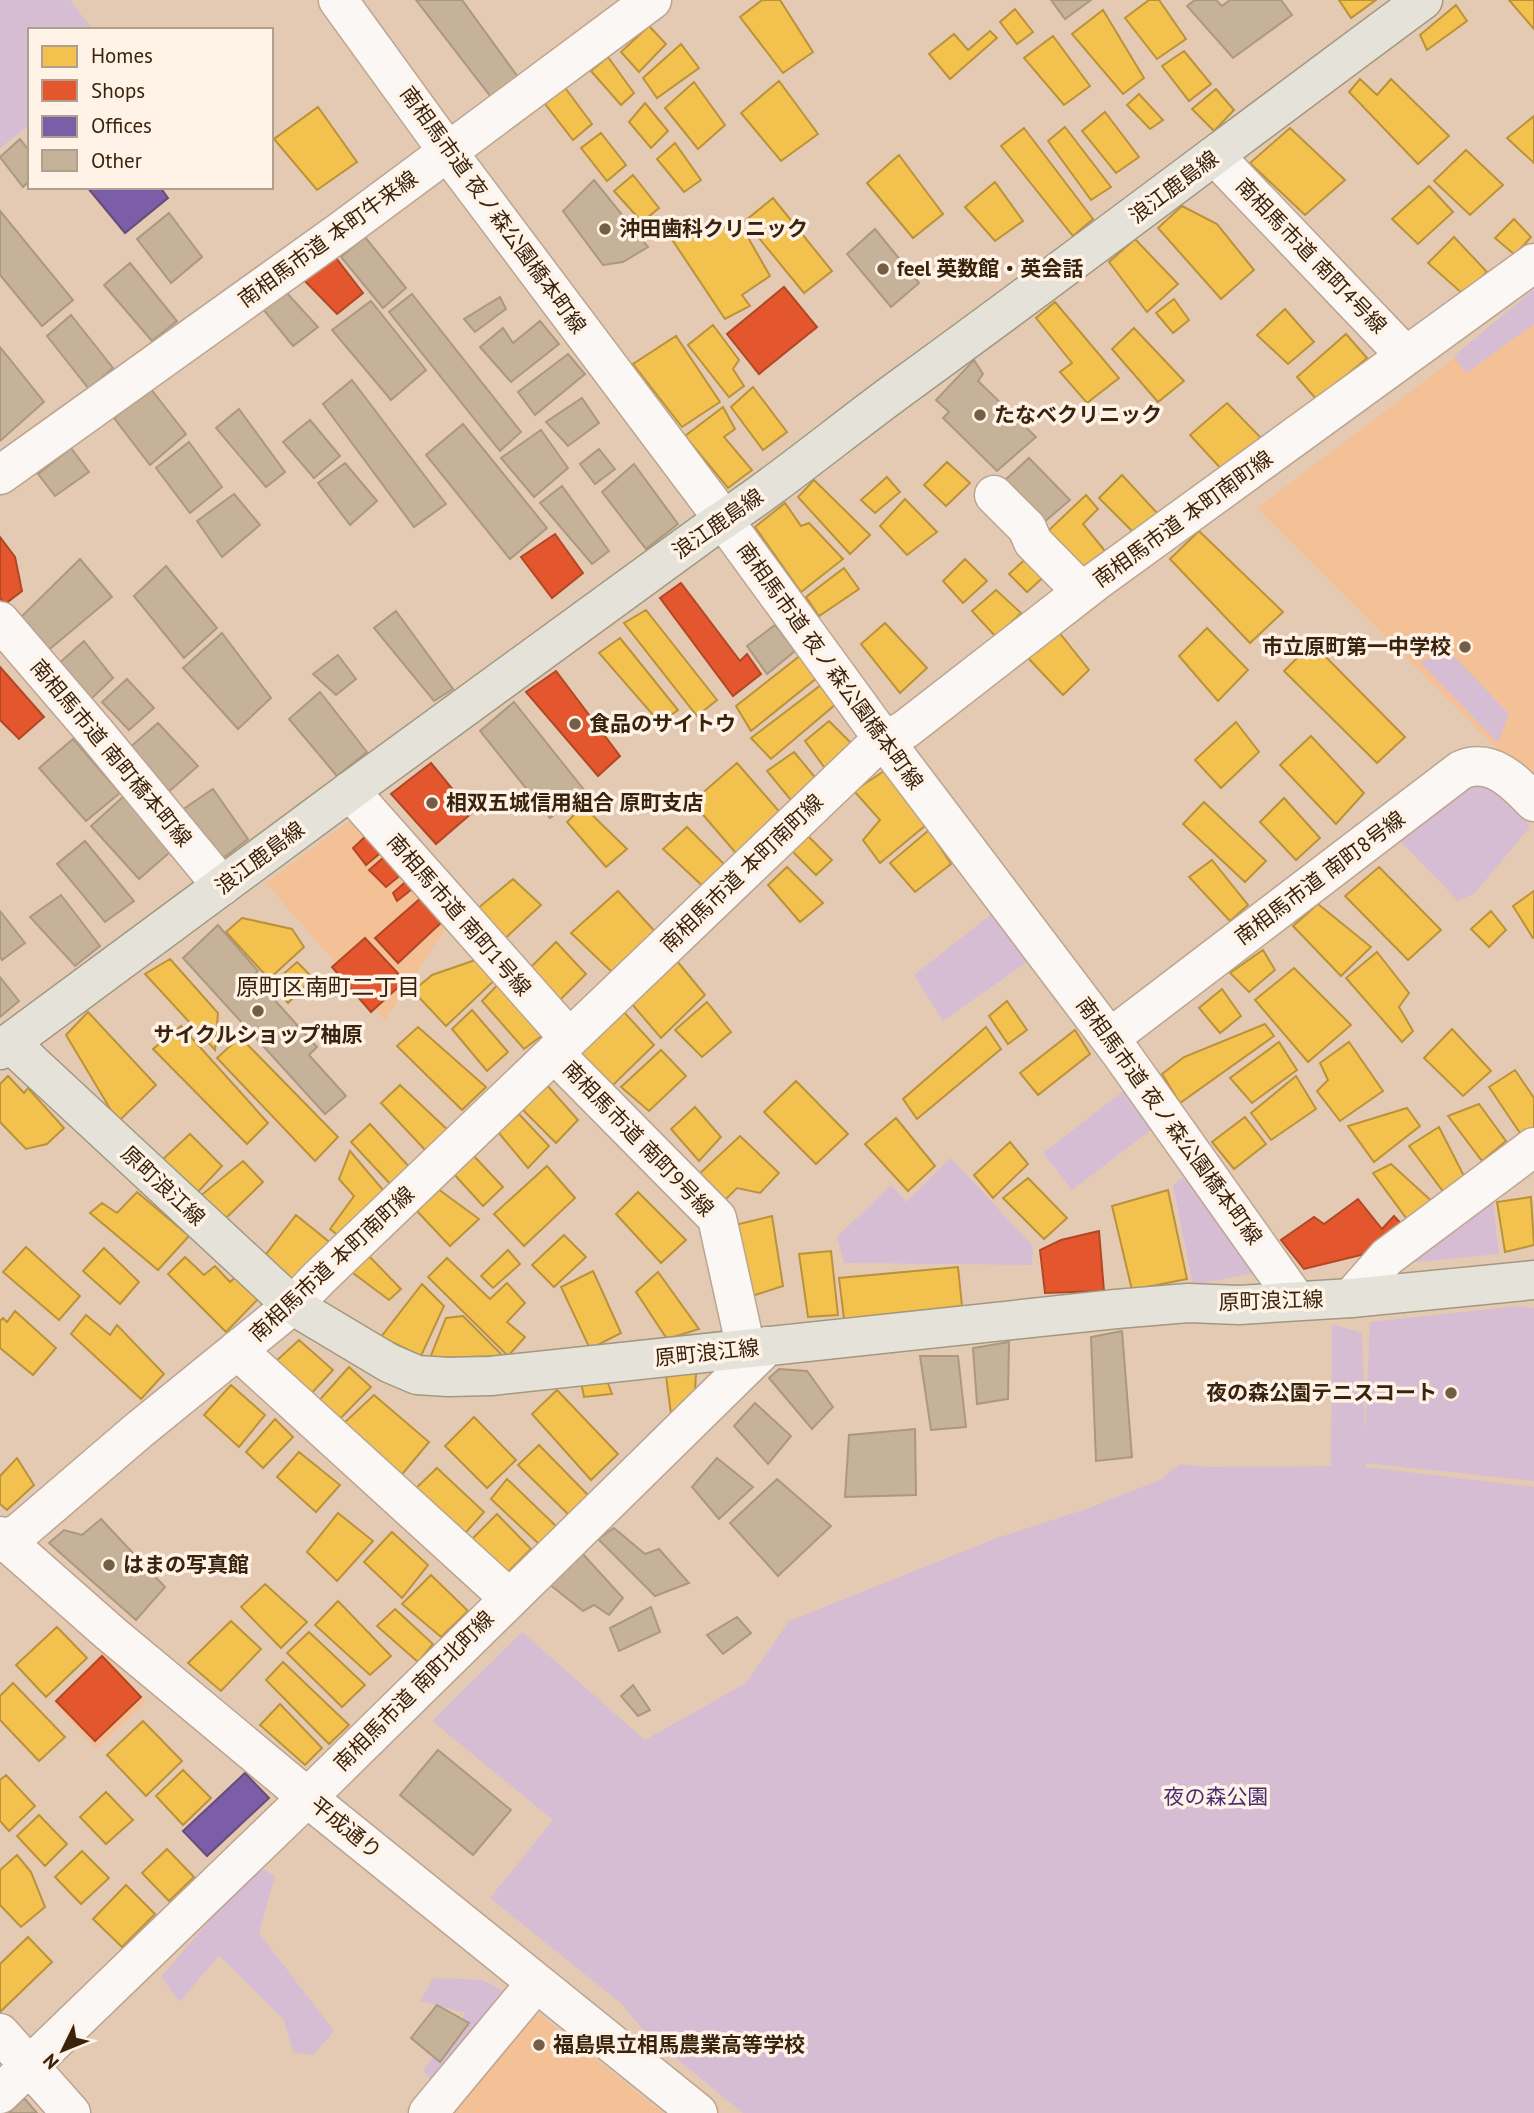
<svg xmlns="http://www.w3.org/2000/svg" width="1534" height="2113" font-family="'PT Sans','Noto Sans JP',sans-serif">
  <rect width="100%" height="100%" fill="#e5cab3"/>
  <path fill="#f3c195" d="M1534,298v488l-277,-278z
    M361,812l90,109 -66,99 -119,-137z
    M103,1652l43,50 -50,47 -42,-46z
    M540,2015l123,98h-221l83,-97z"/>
  <path fill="#d6bdd3" d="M0,0h70l23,30h-63v95l-30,23z
    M1534,289v35l-68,49 -12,-17z
    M1449,651l60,63 -11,29 -78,-81z
    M1476,783l30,11 24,33 -55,66 -17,8 -57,-59z
    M993,913l34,49 -84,59 -29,-46z
    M1126,1089l25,41 -79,60 -29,-37z
    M951,1158l82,88 -1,19 -188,-2 -7,-26 54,-52 15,17z
    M1188,1174l67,99 -62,12 -20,-100z
    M1491,1189l8,65 -103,10z
    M1518,1306l16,2v173l-168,-18v4l168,20v626h-791l-97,-79 -23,-29 -133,-107 63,-78 -121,-99 90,-89 123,108 101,-57 43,-62 205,-82 95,-31 71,-28 20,-16 26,3 125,-1 1,-142 30,9 3,103 5,-114z
    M257,1865l18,11 -16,57 75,98 -21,24 -20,-3 -9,-32 -65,-65 -39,47 -19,-25z
    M433,1978l50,2 28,15 -73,92 -15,-16 43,-58 -46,-12z"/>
  <path fill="#f2c14e" stroke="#bb923a" stroke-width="2" d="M762,0h18l33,52 -30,21 -43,-56z
    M1149,0h10l27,39 -29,20 -32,-41z
    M1339,0h37l-25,18z
    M1509,0h25v29z
    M1456,5l11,16 -40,29 -7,-15z
    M1015,9l18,23 -16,12 -17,-22z
    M1103,10l41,68 -21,16 -51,-60z
    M649,26l17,18 -27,28 -18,-20z
    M990,31l7,7 -47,41 -21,-25 25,-20 14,16z
    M1053,36l37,50 -26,19 -40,-47z
    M681,44l18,24 -42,30 -14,-20z
    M1184,51l27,33 -22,17 -27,-35z
    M608,57l26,36 -13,12 -30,-34z
    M1360,79l17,16 14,-16 58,57 -31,28 -69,-72z
    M779,81l39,53 -37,27 -40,-48z
    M694,82l31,43 -27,24 -33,-41z
    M563,85l29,39 -19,16 -31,-40z
    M1216,89l18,21 -20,21 -22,-22z
    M1139,94l24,26 -13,9 -23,-24z
    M645,103l23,28 -17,17 -22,-26z
    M318,107l39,55 -40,28 -43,-51z
    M1105,112l34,45 -23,16 -34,-42z
    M1534,116v47l-27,-25z
    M1065,127l46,60 -20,13 -43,-59z
    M1024,128l69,91 -20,17 -72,-90z
    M1290,128l55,52 -40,35 -55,-52z
    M601,133l25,32 -19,16 -26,-33z
    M675,143l26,37 -17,12 -27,-33z
    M1466,150l37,35 -33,30 -36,-34z
    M899,155l44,59 -30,24 -46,-55z
    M633,175l26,33 -17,14 -28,-31z
    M995,182l28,39 -28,20 -30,-34z
    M1429,186l24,26 -35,32 -26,-25z
    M773,198l59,73 -28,22 -59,-72z
    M1182,206l35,18 37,46 -33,29 -63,-71z
    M698,218l10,18 30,-16 32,56 -28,19 8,11 -25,13 -56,-84z
    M1514,219l17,18 -16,18 -20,-17z
    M1454,237l33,35 -23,23 -36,-32z
    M1135,239l43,45 -31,28 -38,-50z
    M1174,299l15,21 -16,13 -17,-20z
    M1055,302l64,76 -32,25 -27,-31 12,-9 -36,-45z
    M1285,309l29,33 -26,22 -31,-29z
    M713,325l26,35 -6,9 11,17 -15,11 -41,-52z
    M1134,328l50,53 -26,21 -46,-53z
    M1346,334l21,24 -50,42 -20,-23z
    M676,336l44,66 -38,25 -49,-63z
    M753,387l34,45 -24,18 -32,-43z
    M1227,403l37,38 -41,30 -33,-36z
    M723,407l12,22 -11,8 28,33 -24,18 -43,-52z
    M947,462l23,21 -24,23 -22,-21z
    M1122,475l36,39 -22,21 -37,-37z
    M887,477l13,15 -25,21 -14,-13z
    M814,480l56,55 -20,19 -52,-57z
    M1086,495l12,14 -15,15 22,27 -19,18 -38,-38z
    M905,499l32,33 -30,23 -27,-29z
    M785,503l16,23 8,-3 34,36 -42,33 -46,-65z
    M1199,531l84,81 -33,31 -80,-84z
    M1030,555l17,19 -20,18 -18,-18z
    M965,559l22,22 -24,22 -20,-22z
    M844,568l15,21 -40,27 -13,-19z
    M996,590l25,23 -25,24 -24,-26z
    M646,610l71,90 -20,16 -73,-93z
    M885,623l42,45 -27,25 -39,-49z
    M1207,628l41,42 -30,31 -39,-45z
    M1058,631l31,39 -26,25 -35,-37z
    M620,638l58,72 -18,13 -61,-70z
    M1312,643l93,94 -28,26 -93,-92z
    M801,655l17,22 -67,54 -15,-25z
    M821,685l15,19 -65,55 -20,-21z
    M829,721l25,25 -27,25 -22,-30z
    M1236,722l23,30 -38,36 -26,-28z
    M1311,736l53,57 -28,31 -56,-59z
    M794,752l24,29 -23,24 -28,-34z
    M737,763l47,54 -43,42 -49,-57z
    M884,771l42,54 -46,38 -17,-23 17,-20 -26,-29z
    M1284,798l36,40 -24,22 -36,-38z
    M1204,802l62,59 -21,21 -62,-58z
    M583,806l44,43 -21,18 -39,-45z
    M687,827l42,42 -21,22 -45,-42z
    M929,830l22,34 -36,28 -25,-29z
    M808,836l24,24 -16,15 -24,-24z
    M1212,860l36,45 -18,16 -41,-44z
    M787,867l36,36 -23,19 -32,-37z
    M1379,867l62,63 -33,30 -63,-64z
    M513,879l28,26 -43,40 -27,-31z
    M618,891l41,45 -43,40 -45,-43z
    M1534,891v47h-1l-20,-32z
    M1318,904l53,43 -30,29 -48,-50z
    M1491,911l15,19 -17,17 -18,-18z
    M242,918l50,11 12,18 -35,32 -43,-47z
    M556,942l30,32 -29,29 -30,-32z
    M1263,950l12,20 -26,22 -19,-19z
    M1377,952l32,41 -10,14 14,24 -11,11 -56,-64z
    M484,957l15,19 -53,50 -33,-35 19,-16z
    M170,959l48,54 -3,37 -70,-76z
    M677,961l28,34 -44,43 -30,-35z
    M297,962l16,16 -25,25 -17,-18z
    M1294,968l57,57 -43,37 -53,-62z
    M503,979l41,55 -20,15 -42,-48z
    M1222,989l19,27 -21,17 -21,-25z
    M1007,1001l20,29 -19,14 -19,-28z
    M707,1002l24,30 -29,25 -27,-27z
    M472,1010l36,42 -21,19 -35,-42z
    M623,1011l31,34 -44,43 -35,-31z
    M88,1012l68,73 -38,37 -52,-87z
    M1265,1024l9,12 -94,67 -18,-29 22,-17z
    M181,1026l87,97 -21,21 -94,-95z
    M418,1027l68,60 -24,23 -65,-64z
    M986,1027l15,22 -84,70 -14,-20z
    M1452,1029l39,42 -28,25 -39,-38z
    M1075,1030l15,24 -52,41 -18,-22z
    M240,1037l98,100 -23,24 -98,-103z
    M1279,1042l18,28 -45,33 -22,-25z
    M1349,1042l34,49 -43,30 -23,-30 11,-11 -8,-17z
    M661,1050l25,26 -37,35 -28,-24z
    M1515,1070l19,28v35l-10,6 -35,-52z
    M8,1076l16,17 4,-5 36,40 -17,16 -21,5 -26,-27v-38z
    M1296,1076l20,33 -45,31 -20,-27z
    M796,1081l52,53 -32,30 -52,-52z
    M546,1084l32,36 -22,23 -35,-35z
    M400,1085l51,48 -23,20 -47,-50z
    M1479,1104l27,37 -24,20 -34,-45z
    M695,1107l26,30 -22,24 -28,-32z
    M1407,1108l13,18 -46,36 -26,-36z
    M519,1114l30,32 -21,22 -30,-36z
    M1245,1117l21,27 -32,25 -22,-27z
    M896,1118l39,48 -27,25 -43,-47z
    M370,1124l43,47 -19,17 -43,-46z
    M1439,1127l28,55 -19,16 -39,-52z
    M190,1134l32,32 -26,28 -35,-33z
    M740,1136l39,37 -19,20 -23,-5 -12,12 -28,-24z
    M1010,1142l18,22 -35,34 -19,-23z
    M350,1151l33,39 -43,47 -10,-8 24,-33 -15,-17z
    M472,1154l31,33 -20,19 -31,-34z
    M243,1161l20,21 -39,38 -25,-23z
    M1391,1164l46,42 -25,20 -39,-53z
    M547,1166l28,32 -51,48 -30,-32z
    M1028,1178l39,40 -23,21 -41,-41z
    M438,1189l41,30 -29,27 -35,-37z
    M1168,1190l19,89 -55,11 -20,-84z
    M137,1192l52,44 -31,34 -68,-57 12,-10 15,10z
    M638,1192l48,48 -25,23 -45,-49z
    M1531,1197l3,48 -29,7 -8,-50z
    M296,1215l37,30 -36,42 -33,-30z
    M772,1216l11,70 -31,10 -17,-71z
    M564,1235l22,22 -32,30 -22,-22z
    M26,1247l54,49 -21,24 -56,-48z
    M104,1248l35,34 -19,22 -37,-33z
    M508,1250l12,14 -27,24 -12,-12z
    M831,1251l7,64 -30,2 -9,-63z
    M368,1255l33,34 -12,11 -40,-30z
    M185,1257l19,18 11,-9 15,16 7,-6 23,21 -34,35 -58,-58z
    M447,1258l43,41 17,-16 18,20 -18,19 18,15 -17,19 -80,-79z
    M958,1267l4,39 -118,13 -5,-41z
    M593,1271l28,62 -31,16 -29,-62z
    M658,1272l41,57 -32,10 -31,-47z
    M422,1284l22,22 -23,50 -40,-19z
    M15,1311l41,37 -23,27 -33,-27v-27l3,-3 4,4z
    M86,1315l24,20 7,-10 47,49 -23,25 -70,-65z
    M463,1316l40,40 -73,2 16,-40z
    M299,1340l34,30 -25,27 -34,-34z
    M349,1367l22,20 -34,35 -21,-18z
    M696,1373l-1,18 -24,23 -5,-38z
    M606,1378l6,16 -28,3 -3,-15z
    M231,1385l34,30 -26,32 -35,-32z
    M557,1390l61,64 -27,26 -59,-66z
    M374,1395l55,47 -30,36 -58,-52z
    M474,1417l42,43 -29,28 -42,-42z
    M275,1419l18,18 -30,31 -17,-16z
    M539,1445l51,52 -20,19 -52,-51z
    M299,1452l41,33 -24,27 -39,-35z
    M17,1458l17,27 -27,25 -7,-6v-28z
    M437,1468l47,44 -24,27 -48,-47z
    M507,1479l51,49 -18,17 -49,-46z
    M338,1513l35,28 -36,40 -30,-29z
    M497,1514l34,35 -27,27 -36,-33z
    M392,1532l36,33 -26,33 -38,-36z
    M431,1575l37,36 -27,26 -39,-33z
    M265,1584l42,38 -26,26 -40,-41z
    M338,1601l53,55 -21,19 -55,-50z
    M395,1609l38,35 -15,18 -41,-36z
    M231,1621l30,28 -40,42 -33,-28z
    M57,1627l30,31 -41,39 -30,-32z
    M309,1632l56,53 -23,22 -55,-54z
    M283,1662l66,63 -20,19 -63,-64z
    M13,1683l52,54 -26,24 -39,-41v-24z
    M280,1704l42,44 -17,17 -45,-40z
    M143,1721l39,40 -36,35 -39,-41z
    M183,1770l28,28 -28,27 -27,-29z
    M6,1775l29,31 -26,25 -9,-10v-41z
    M106,1792l27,28 -27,24 -26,-27z
    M39,1815l28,29 -22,22 -28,-30z
    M167,1849l27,28 -25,24 -27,-28z
    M82,1851l27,27 -28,26 -26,-27z
    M17,1855l14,17 14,35 -24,20 -21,-22v-35z
    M126,1885l29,29 -33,33 -29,-28z
    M28,1937l24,25 -52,50v-48z"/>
  <path fill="#e4572e" stroke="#b14724" stroke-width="2" d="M333,254l30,39 -26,21 -35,-36z
    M784,287l33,40 -58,47 -32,-40z
    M555,534l28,39 -31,25 -31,-41z
    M0,537l15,20 7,34 -17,13 -5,-6z
    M681,583l59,78 7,-7 14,20 -28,22 -73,-98z
    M0,667l44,50 -25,22 -19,-19z
    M556,671l64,85 -22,20 -72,-84z
    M431,763l41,50 -36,31 -45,-50z
    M368,834l16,16 -18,15 -13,-17z
    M390,852l17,18 -21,17 -17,-17z
    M411,877l6,8 -20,16 -4,-8z
    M422,897l21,24 -45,42 -23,-25z
    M365,938l40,43 -34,31 -39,-45z
    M1358,1199l24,30 12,-13 11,12 -28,23 -73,18 -23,-29 33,-23 10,7z
    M1099,1231l5,60 -59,2 -5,-43 21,-10z
    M102,1656l39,41 -46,44 -39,-40z"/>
  <path fill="#7b5ea7" stroke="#684c78" stroke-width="2" d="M87,187h73l8,11 -43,35z
    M245,1773l24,25 -62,58 -24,-25z"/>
  <path fill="#c5b299" stroke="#ab987f" stroke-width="2" d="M416,0h46l56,77 -27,20z
    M1051,0h40l-26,19z
    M1195,0h21l6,6 8,-6h51l11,15 -59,43 -46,-52z
    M20,139l10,13v28l-7,7 -23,-30z
    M594,180l54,67 -25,15 -20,3 -40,-54z
    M0,211l73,89 -31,26 -42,-51z
    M169,213l33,44 -31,26 -34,-44z
    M875,229l44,54 -28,24 -44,-53z
    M365,237l41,51 -23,20 -42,-51z
    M130,263l47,58 -25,20 -48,-56z
    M286,292l32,35 -25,19 -30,-37z
    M412,294l109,138 -21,19 -111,-139z
    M500,297l6,12 -31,23 -11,-13z
    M371,301l55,69 -35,30 -59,-70z
    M71,315l42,53 -24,21 -42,-53z
    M540,321l19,23 -48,38 -31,-35 23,-19 10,15z
    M0,347l44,55 -44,39z
    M568,354l17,20 -50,41 -17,-23z
    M974,360l9,14 -5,7 58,56 -39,34 -54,-53 6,-6 -13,-12z
    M352,380l94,124 -32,23 -91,-123z
    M151,389l35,45 -36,31 -36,-47z
    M582,398l17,25 -31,23 -22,-24z
    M239,409l46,63 -19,15 -50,-59z
    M310,420l30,36 -26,22 -31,-36z
    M463,424l84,104 -37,31 -84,-104z
    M541,430l27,38 -34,29 -33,-39z
    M189,442l33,45 -32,26 -34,-45z
    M71,448l18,24 -34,24 -17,-22z
    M599,449l16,20 -20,15 -15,-20z
    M1029,458l41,42 -27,23 -39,-42z
    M345,463l32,38 -27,24 -32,-42z
    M634,464l44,60 -32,25 -44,-57z
    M562,486l47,65 -17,13 -52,-61z
    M234,494l26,31 -38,32 -25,-36z
    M80,559l32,38 -67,56 -26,-34z
    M166,566l51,62 -33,30 -50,-62z
    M396,611l57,78 -19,12 -60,-73z
    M775,625l20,26 -28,23 -20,-28z
    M222,633l49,65 -33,31 -55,-61z
    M84,641l29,37 -24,23 -32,-36z
    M338,655l18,24 -20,16 -23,-21z
    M127,679l27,29 -25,22 -27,-28z
    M320,692l47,60 -30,24 -48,-57z
    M514,702l71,89 -35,27 -70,-87z
    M158,723l40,43 -33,29 -37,-46z
    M73,739l47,54 -34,28 -47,-53z
    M213,789l35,50 -26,20 -40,-49z
    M125,795l45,57 -31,27 -48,-53z
    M85,841l49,60 -29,21 -48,-58z
    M61,895l39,51 -25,20 -45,-49z
    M0,911l25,32 -23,17 -2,-3z
    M218,925l40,46 -5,5 64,71 -8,8 37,41 -21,18 -142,-156z
    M0,977l19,24 -19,16z
    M1122,1331l10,126 -36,4 -5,-124z
    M1009,1342l-1,57 -31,5 -4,-56z
    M920,1356h38l8,71 -35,3z
    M779,1369l28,2 26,36 -21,22 -43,-51z
    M755,1403l36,33 -23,28 -34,-38z
    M915,1429l1,66 -71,2 4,-62z
    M717,1458l36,29 -34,32 -27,-32z
    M777,1479l54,47 -53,50 -48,-53z
    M101,1519l64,68 -29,33 -87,-77 15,-13 18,5z
    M614,1528l31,26 14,-5 30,34 -34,13 -57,-57z
    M581,1552l42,46 -14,17 -15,-10 -11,6 -34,-27z
    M651,1607l9,25 -41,19 -9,-23z
    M737,1617l14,16 -28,21 -16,-19z
    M633,1685l17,25 -12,6 -17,-20z
    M438,1750l73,60 -38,45 -73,-60z
    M437,2005l32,18 -29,39 -29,-24z
    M24,2098l13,15h-28z"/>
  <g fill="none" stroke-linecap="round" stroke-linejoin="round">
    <defs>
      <path id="minor" d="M338,0l121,167 250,333 166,228 245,324 176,248
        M1215,156l191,200
        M0,475l341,-244 311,-231
        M994,495l33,33 6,14 49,50
        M0,621l95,111 127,154
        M350,791l219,247
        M1110,1038l351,-268c30,-13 54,12 73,32
        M554,1053l163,165 29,131
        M1351,1298l36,-41 147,-110
        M237,1350l272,248
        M0,1536l110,97 215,179 373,301
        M0,1543l20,-11 119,-102 155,-126 25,-26 554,-530 33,-19 189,-147 439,-319
        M0,2033l71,80
        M0,2094l317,-306 450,-442
        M428,2113l108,-130"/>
      <path id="major" d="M10,1043l269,250 28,21 82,49 28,12 31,2 43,-1 625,-67 72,-6 51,2 112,-7 183,-18
        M0,1050l350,-259 358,-261c70,-45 133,-99 201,-148 172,-125 342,-255 514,-382"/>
    </defs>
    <use href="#minor" stroke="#bca48f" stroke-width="41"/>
    <use href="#major" stroke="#a29880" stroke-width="41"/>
    <use href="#minor" stroke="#fbf7f4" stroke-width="38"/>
    <use href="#major" stroke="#e5e3d9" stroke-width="38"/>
  </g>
  <g fill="#765d46" stroke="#fff2e7" stroke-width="2.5">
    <circle cx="605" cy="229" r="7"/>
    <circle cx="883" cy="269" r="7"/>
    <circle cx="980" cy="415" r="7"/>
    <circle cx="1465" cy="647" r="7"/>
    <circle cx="575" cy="724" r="7"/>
    <circle cx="432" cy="803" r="7"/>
    <circle cx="258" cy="1011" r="7"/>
    <circle cx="1451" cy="1393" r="7"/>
    <circle cx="109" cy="1565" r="7"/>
    <circle cx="539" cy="2045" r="7"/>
  </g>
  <g text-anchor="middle" stroke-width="7" stroke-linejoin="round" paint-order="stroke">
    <g font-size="21" fill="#3a230c" stroke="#fff2e7">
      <text transform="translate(1174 187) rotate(-37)" y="7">浪江鹿島線</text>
      <text transform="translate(493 210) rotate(54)" y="7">南相馬市道 夜ノ森公園橋本町線</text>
      <text transform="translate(328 239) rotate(-36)" y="7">南相馬市道 本町牛来線</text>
      <text transform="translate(1311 256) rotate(46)" y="7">南相馬市道 南町4号線</text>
      <text transform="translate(1183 519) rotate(-36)" y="7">南相馬市道 本町南町線</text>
      <text transform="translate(718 524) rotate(-35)" y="7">浪江鹿島線</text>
      <text transform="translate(830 666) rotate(54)" y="7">南相馬市道 夜ノ森公園橋本町線</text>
      <text transform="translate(111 753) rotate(50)" y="7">南相馬市道 南町橋本町線</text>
      <text transform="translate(260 858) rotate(-37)" y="7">浪江鹿島線</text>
      <text transform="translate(742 873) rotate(-44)" y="7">南相馬市道 本町南町線</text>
      <text transform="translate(1320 878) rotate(-37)" y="7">南相馬市道 南町8号線</text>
      <text transform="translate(459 915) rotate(49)" y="7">南相馬市道 南町1号線</text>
      <text transform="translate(1169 1121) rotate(54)" y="7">南相馬市道 夜ノ森公園橋本町線</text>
      <text transform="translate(638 1139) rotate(46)" y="7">南相馬市道 南町9号線</text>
      <text transform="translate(163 1186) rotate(43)" y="7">原町浪江線</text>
      <text transform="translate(332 1264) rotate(-43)" y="7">南相馬市道 本町南町線</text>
      <text transform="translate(1271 1301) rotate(-2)" y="7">原町浪江線</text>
      <text transform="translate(707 1353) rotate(-6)" y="7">原町浪江線</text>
      <text transform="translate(414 1691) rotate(-45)" y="7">南相馬市道 南町北町線</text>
      <text transform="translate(346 1828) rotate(39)" y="7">平成通り</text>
    </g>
    <g font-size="21" font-weight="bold" fill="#3a230c" stroke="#fff2e7" text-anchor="start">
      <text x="619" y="236">沖田歯科クリニック</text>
      <text x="897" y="276">feel 英数館・英会話</text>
      <text x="994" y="422">たなべクリニック</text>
      <text x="1451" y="654" text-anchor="end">市立原町第一中学校</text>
      <text x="589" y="731">食品のサイトウ</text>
      <text x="446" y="810">相双五城信用組合 原町支店</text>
      <text x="258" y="1042" text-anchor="middle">サイクルショップ柚原</text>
      <text x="1437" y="1400" text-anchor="end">夜の森公園テニスコート</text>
      <text x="123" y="1572">はまの写真館</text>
      <text x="553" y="2052">福島県立相馬農業高等学校</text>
    </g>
    <g font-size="21" fill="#4d2c73" stroke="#fff2e7">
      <text x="1216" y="1804">夜の森公園</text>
    </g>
    <g font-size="23" fill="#3a230c" stroke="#fff2e7">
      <text x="328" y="995">原町区南町二丁目</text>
    </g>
  </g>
  <rect x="28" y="28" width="245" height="161" fill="#fff2e7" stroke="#b09f8f" stroke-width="2"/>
  <rect x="42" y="46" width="35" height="21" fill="#f2c14e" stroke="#b09f8f" stroke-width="2"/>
  <text x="91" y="63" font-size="21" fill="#3a230c">Homes</text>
  <rect x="42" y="80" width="35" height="21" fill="#e4572e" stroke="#b09f8f" stroke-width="2"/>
  <text x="91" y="98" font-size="21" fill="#3a230c">Shops</text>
  <rect x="42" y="116" width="35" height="21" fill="#7b5ea7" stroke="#b09f8f" stroke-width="2"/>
  <text x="91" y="133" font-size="21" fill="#3a230c">Offices</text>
  <rect x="42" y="150" width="35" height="21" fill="#c5b299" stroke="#b09f8f" stroke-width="2"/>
  <text x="91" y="168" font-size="21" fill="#3a230c">Other</text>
  <g transform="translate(63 2050) rotate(227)" stroke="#fff2e7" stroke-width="5" paint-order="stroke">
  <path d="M0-5L12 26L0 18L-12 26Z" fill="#3a230c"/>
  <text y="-10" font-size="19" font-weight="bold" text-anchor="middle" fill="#3a230c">N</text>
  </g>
</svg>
